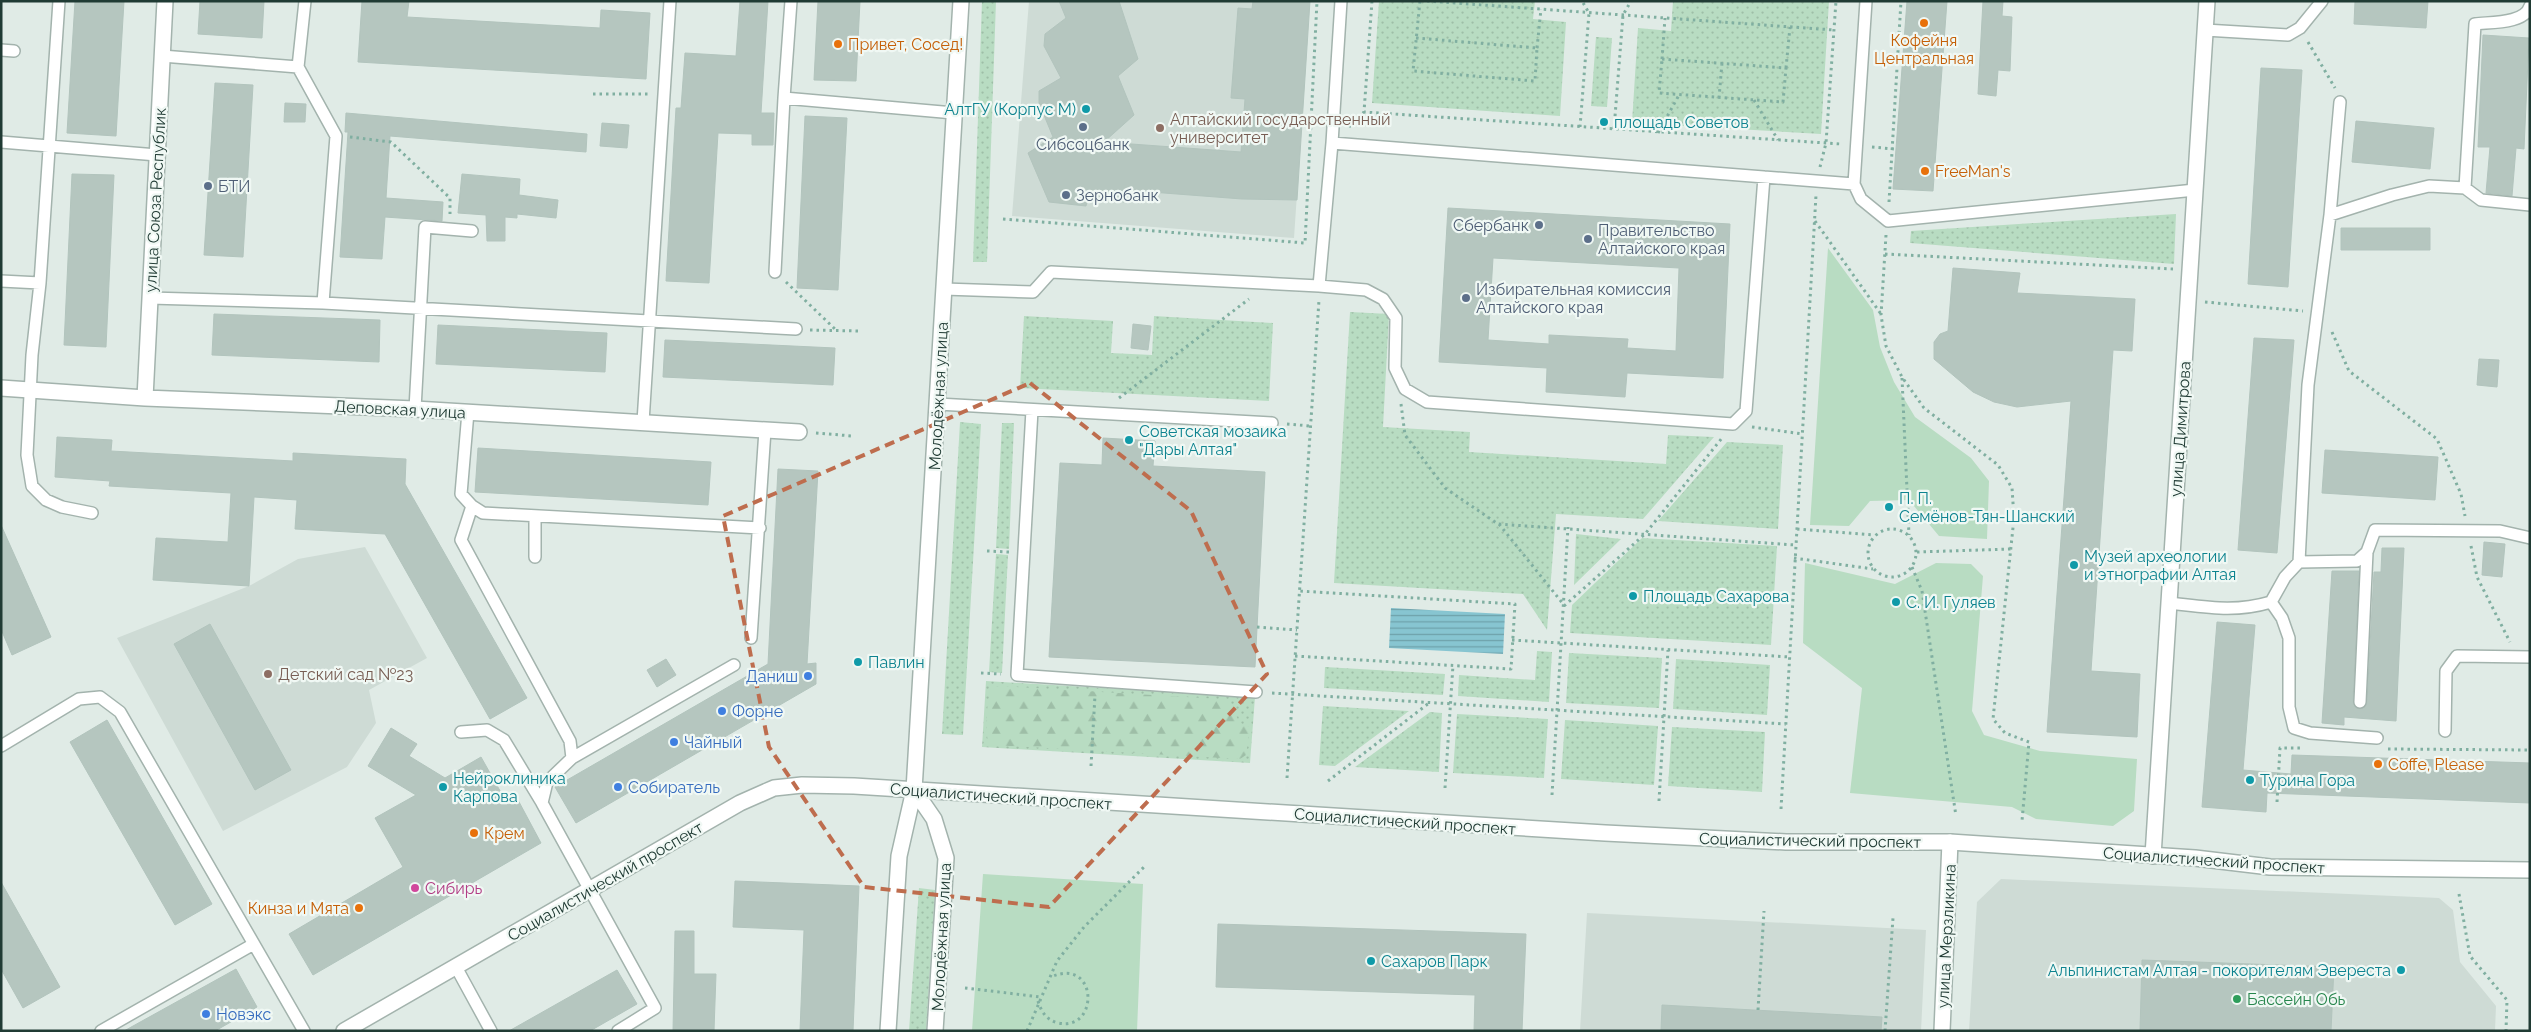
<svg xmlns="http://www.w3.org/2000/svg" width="2531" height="1032" font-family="Raleway,sans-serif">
  <defs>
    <pattern id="grass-dots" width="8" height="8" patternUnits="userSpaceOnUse" patternTransform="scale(1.25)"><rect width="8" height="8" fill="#b8dcc2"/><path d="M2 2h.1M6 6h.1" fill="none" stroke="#9ebea7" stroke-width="1.8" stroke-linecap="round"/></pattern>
    <pattern id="forest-firs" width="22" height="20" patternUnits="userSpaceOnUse" patternTransform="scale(1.25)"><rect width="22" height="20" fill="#b8dcc2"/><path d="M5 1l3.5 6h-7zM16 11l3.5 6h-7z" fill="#9ebea7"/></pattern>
    <pattern id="water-rules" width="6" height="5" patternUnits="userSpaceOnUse" patternTransform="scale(1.25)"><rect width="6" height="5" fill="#87c5d1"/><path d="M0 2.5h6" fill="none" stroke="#6ea1aa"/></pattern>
  </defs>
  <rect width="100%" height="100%" fill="#e0ebe6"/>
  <path fill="#cedbd5" d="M1029,1h281l-16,237 -282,-22z
    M365,547l62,111 -58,32 7,33 -29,44 -124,64 -106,-193 132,-52 49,-27z
    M2001,879l438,19 14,12 7,52 36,44 -1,25h-526l8,-129z
    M1587,913l339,17 -5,101h-341z"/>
  <path fill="url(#grass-dots)" d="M982,1h14l-9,261h-14z
    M1379,1h156l-2,18 33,3 -6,94 -188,-13z
    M1673,1h156l-8,133 -189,-11 6,-95 33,3z
    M1596,37l16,1 -5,69 -16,-1z
    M2176,214l-2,50 -264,-21 1,-12z
    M1350,312l39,2 -6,113 87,5 -1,20 197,12 2,-29 46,2 -71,82 -87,-5 -9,116 -24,-36 -189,-11z
    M1024,316l89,5 -2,32 41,2 2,-39 119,7 -4,78 -249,-13z
    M960,422l21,2 -18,311 -21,-1z
    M1002,423h12l-5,126 -13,-1z
    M1727,442l56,3 -5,84 -120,-8z
    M1576,534l45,5 -47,46z
    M1642,538l135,8 -6,99 -201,-12 2,-28z
    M996,554l12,1 -6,118 -13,-1z
    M1537,651l15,1 -3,50 -91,-6 1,-21 76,5z
    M1569,653l93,5 -3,50 -93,-5z
    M1676,659l94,6 -3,50 -94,-6z
    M1325,667l120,7 -2,21 -119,-7z
    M986,681l269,16 -5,66 -268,-16z
    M1323,706l86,5 -74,55 -16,-1z
    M1430,712l12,1 -3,59 -84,-5z
    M1457,714l91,5 -4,59 -91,-5z
    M1565,720l93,6 -4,59 -93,-6z
    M1672,727l93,5 -3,60 -94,-6z
    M919,888l16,2 -9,141h-17z"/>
  <path fill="url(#forest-firs)" d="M1001,686l219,13 9,4 11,20 10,4 -4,28 -6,4 -248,-14 -4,-3c-3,-17 -2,-40 5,-55z"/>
  <path fill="#b8dcc2" d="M1828,248l45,62 7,37 14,35 21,35 56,41 18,23 -2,58 -48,-3 -30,-36 -39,1 -21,25 -39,-1z
    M1805,563l90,21 41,-21 35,1 12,12 -11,135 12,24 56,16 97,8 -3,52 -21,15 -77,-7 -24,-12 -162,-14 12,-105 -59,-45z
    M983,874l160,10 -6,147h-165z"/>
  <path fill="url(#water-rules)" d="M1391,608l114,6 -2,40 -114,-6z"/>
  <path fill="#b5c6bf" stroke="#b2c4bd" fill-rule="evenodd" d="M75,1h49l-8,135 -49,-3z
    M200,1h64l-2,37 -64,-4z
    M362,1h47l-2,16 193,11 1,-18 49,3 -4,66 -288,-17z
    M740,1h28l-7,112h13l-1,32h-21v-11l-34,-1 -9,150 -43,-2 10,-173h5l4,-55 51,3z
    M818,1h42l-4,80 -42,-1z
    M1059,1h60l19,58 -20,17 16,39 -30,27 137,10 4,-53 -14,-1 7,-90 14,1 1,-8h57l-13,199 -55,-1 -117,-9 -1,12 -35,-8 -3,12 -37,-4 -21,-49 25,-16 -14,-34v-12l22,-13 -17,-32 1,-12 21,-16z
    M1907,1h40l-14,190 -40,-2z
    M1983,1h20l-1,15 10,1 -2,54 -12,-1 -2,26 -18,-2z
    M2355,1h73l-2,27 -72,-4z
    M2483,35l46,3 -5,111 -8,-1 -4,48 -26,-3 4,-46h-12z
    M2261,68l41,2 -14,217 -40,-3z
    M215,83l38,2 -10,172 -39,-2z
    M285,103l21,1 -1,18h-21z
    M346,113l241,21 -1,18 -196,-16 -4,62 57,4 -1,19 -57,-4 -3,42 -42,-2 8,-125h-3z
    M805,116l42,2 -9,172 -41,-2z
    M2356,121l78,7 -4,41 -78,-7z
    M602,123l27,2 -2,23 -27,-2z
    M72,174l42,1 -8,172 -42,-2z
    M462,174l58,5 -1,16 39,5 -2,18 -39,-4v4l-12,-1v24h-18l-1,-26 -28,-2z
    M1448,208l282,16 -7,154 -96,-5 -2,24 -79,-5 1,-24 -108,-6zM1493,258l186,10 -3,83 -49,-3 1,-9 -79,-4v9l-61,-4z
    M2341,228h89v22h-89z
    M1953,268l67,5 -3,20 118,6 -3,52 -19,-1 -22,321 49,3 -3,63 -90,-5 24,-331 -54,6 -23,-5 -21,-10 -39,-33v-17l6,-8 8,-3z
    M214,314l166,6 -1,42 -167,-7z
    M1133,324l18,2 -3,24 -17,-2z
    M438,325l169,8 -2,39 -169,-8z
    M2254,338l40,2 -17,213 -39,-3z
    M665,340l170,8 -2,37 -170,-8z
    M2479,359l20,1 -2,27 -20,-2z
    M57,437l55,3 -1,11 182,10v-8l113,6 -1,25 122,214 -37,21 -105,-185 -90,-5 2,-29 -43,-3 -5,89 -96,-6 3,-42 72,4 3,-49 -122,-7 1,-5 -55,-4z
    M1103,438l52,3 -2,25 112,6 -10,195 -206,-10 11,-194 42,2z
    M478,448l233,14 -3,43 -233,-13z
    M2325,450l113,7 -3,43 -113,-7z
    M778,469l40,2 -11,193 9,-1v21l-240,139 -21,-36 213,-123z
    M1,525l50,112 -39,18 -11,-26z
    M2484,542l21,2 -3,33 -20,-2z
    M2382,548h22l-8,173 -52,-4v8l-22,-2 10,-152h27l-6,131 3,6 4,1 6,-3 1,-4 7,-130h7z
    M2217,622l38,3 -12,145 48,4 1,-19 238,8v40l-263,-10 -1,19 -64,-5z
    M210,624l81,146 -36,20 -81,-146z
    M666,659l10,16 -19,12 -10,-17z
    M107,720l105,184 -37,21 -105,-183z
    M391,728l26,16 -8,12 36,22 36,-21 27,48 10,-5 23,43 -228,132 -24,-41 114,-67 -28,-49 41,-23 -48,-29z
    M735,881l124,5 -6,145h-53l4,-101 -71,-3z
    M1,882l59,105 -37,21 -22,-39z
    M1218,924l308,10 -4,97h-48l1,-36 -259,-8z
    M675,931h19v43h22l-2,57h-41z
    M2142,960l192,7 -3,64h-191z
    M236,969l21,38 -42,24h-91z
    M617,970l20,34 -47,27h-81z
    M1662,1005l220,12 -1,14h-220z"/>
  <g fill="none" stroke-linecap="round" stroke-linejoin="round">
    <defs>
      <path id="service" d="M59,1l-19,282 -8,72 -5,100 5,31 14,14 16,7 30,6
        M791,1l-7,97 170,15
        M1866,1l-12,183 7,15 27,22 307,-31
        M2205,30l83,5 12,-7 22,-27
        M1,50l13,1
        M162,56l136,11 7,-66
        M1,142l156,13
        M1332,143l522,41
        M2465,188l16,12 49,5
        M2330,215l62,-20 37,-9 36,2 10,-164c15,-2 50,0 55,-18
        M775,272l9,-174
        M1,281l39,2
        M1319,286l47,4 17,9 13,19 -1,50 10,21 22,13 306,22 13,-13 18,-234
        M944,289l89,3 18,-20 268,14 13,-143 9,-142
        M150,298l173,5 13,-167 -38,-69
        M323,303l473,26
        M938,404l334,19
        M415,409l10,-182 47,4
        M1032,410l-15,265 239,17
        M468,412l-7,82 11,12 11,7 277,15
        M643,422l27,-421
        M472,506l-11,34 109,201 2,17 -25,24 -5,21 113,205 -37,23
        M535,516v41
        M2299,562l9,-177 22,-170 10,-113
        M2271,602l11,16 7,20v69l5,21 16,5 67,5
        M2169,603c37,4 65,10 102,-1l14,-25 14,-15 58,-1 10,-9 8,-22 125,1 30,7
        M751,638l14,-208
        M2360,702l7,-150
        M2445,731l1,-60 11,-15 73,1
        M461,732l26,-2 17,10 38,63
        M1,746l78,-47 21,-2 20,15 184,319
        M572,758l162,-93
        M456,967l35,64
        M101,1031l151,-86"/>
      <path id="minor" d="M1,388l144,10 270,11 384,23
        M145,398l20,-397
        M2153,856l54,-855
        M1942,1031l8,-189"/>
      <path id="tertiary" d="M914,790l20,29 12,39 -11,173
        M344,1031l396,-228 34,-15 28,-3 52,1 751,47 181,9h164l245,16 75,9 260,3
        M888,1031l11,-175 15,-66 47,-789"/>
    </defs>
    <use href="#service" stroke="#a3b3ad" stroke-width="14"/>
    <use href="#minor" stroke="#a3b3ad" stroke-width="18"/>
    <use href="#tertiary" stroke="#a3b3ad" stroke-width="18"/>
    <path stroke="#80afa1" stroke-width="3" stroke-dasharray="2.5 4" stroke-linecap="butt" d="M1372,1l-8,111 477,32
      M1427,1l407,29
      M1416,38l121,10 -2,33 -122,-10 7,-70
      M2308,42l27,46
      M1537,48l4,-39
      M1662,59l124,9 -3,34 -124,-9z
      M1662,59l3,-41
      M1786,68l4,-41
      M593,94h57
      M1719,98l3,-35
      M1754,100l24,40
      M1349,127l15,-15
      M1580,127l9,-114 -7,-12
      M1614,129l9,-114 8,-14
      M1658,133l21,-38
      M350,137l41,5 59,56v16
      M1872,147l22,2
      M1820,167l6,-24 10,-142
      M1889,202l12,-201
      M1003,219l302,24 12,-242
      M1815,221l66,93
      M1886,235l-5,80 5,31 16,31 22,31 74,57 14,23 2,30 -21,201 12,14 24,9 -7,79
      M1885,254l288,15
      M786,282l50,48
      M2205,302l98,9
      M810,330l50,1
      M2332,332l17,39 88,68 24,55 4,22
      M1902,378l7,157
      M1119,398l130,-99
      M1401,404l4,31 40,53 53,36 297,21
      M1287,424l23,2
      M1752,427l51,7
      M816,433l36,3
      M1499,524l65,81
      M1868 553a24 24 0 1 1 48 0a24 24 0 1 1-48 0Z
      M1797,529l77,6
      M2471,546l6,31 33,65
      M987,551l22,1
      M1917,552l94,-3
      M1794,558l79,11
      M1912,567l10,24 34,225
      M1564,606l81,-72 77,-96
      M1257,627l40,3
      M1512,640l278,17
      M1295,656l216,13 4,-65 -216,-13
      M981,673l20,1
      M1272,693l514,31
      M2388,749l142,1
      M1091,766l4,-71
      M1287,778l32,-478
      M1328,781l101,-78
      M1445,788l8,-123
      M1552,795l16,-268
      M1659,801l9,-151
      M2277,802l3,-54h22
      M1781,809l35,-614
      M2459,894l11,62 37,44 -1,31
      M965,988l76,9
      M1038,1001c3,10 8,19 20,22 42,9 40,-67 -7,-46
      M1758,1010l6,-99
      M1027,1031l30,-70 27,-34 61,-61
      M1885,1031l8,-113"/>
    <use href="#service" stroke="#fff" stroke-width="11"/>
    <use href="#minor" stroke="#fff" stroke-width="15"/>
    <use href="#tertiary" stroke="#fff" stroke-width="15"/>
  </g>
  <path fill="none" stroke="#be6d4e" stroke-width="4" stroke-dasharray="10 6" stroke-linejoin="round" d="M1030,383l161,128 76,163 -218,233 -185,-20 -95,-140 -46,-231z"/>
  <g fill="#e8710a" stroke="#f0f8f4" stroke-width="2">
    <circle cx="1924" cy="23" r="5"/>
    <circle cx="838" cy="44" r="5"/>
    <circle cx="1925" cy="171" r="5"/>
    <circle cx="2378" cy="764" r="5"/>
    <circle cx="474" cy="833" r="5"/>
    <circle cx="359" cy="908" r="5"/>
  </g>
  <g fill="#0f9aa8" stroke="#f0f8f4" stroke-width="2">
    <circle cx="1086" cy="109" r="5"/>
    <circle cx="1604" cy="122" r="5"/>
    <circle cx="1129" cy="440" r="5"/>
    <circle cx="1889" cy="507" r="5"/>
    <circle cx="2074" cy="565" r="5"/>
    <circle cx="1633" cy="596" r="5"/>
    <circle cx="1896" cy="602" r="5"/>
    <circle cx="858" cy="662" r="5"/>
    <circle cx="2250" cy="780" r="5"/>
    <circle cx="443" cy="787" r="5"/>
    <circle cx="1371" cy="961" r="5"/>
    <circle cx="2401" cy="970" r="5"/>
  </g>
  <g fill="#5c6f8a" stroke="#f0f8f4" stroke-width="2">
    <circle cx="1083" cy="127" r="5"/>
    <circle cx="208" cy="186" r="5"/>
    <circle cx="1066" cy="195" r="5"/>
    <circle cx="1539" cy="225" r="5"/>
    <circle cx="1588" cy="239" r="5"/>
    <circle cx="1466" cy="298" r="5"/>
  </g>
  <g fill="#8d6e63" stroke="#f0f8f4" stroke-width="2">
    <circle cx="1160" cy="128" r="5"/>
    <circle cx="268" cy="674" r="5"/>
  </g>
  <g fill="#3f7fe0" stroke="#f0f8f4" stroke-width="2">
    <circle cx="808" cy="676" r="5"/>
    <circle cx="722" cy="711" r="5"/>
    <circle cx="674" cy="742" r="5"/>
    <circle cx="618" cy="787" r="5"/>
    <circle cx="206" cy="1014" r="5"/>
  </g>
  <circle fill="#d1479c" stroke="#f0f8f4" stroke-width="2" cx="415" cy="888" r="5"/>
  <circle fill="#2e9e5b" stroke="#f0f8f4" stroke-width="2" cx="2237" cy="999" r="5"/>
  <g text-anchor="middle" stroke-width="4.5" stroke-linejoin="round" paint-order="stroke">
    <g font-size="16" fill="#c56008" stroke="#f0f8f4" text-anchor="start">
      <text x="1924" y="46" text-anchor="middle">Кофейня<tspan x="1924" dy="18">Центральная</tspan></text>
      <text x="848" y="50">Привет, Сосед!</text>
      <text x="1935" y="177">FreeMan's</text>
      <text x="2388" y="770">Coffe, Please</text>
      <text x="484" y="839">Крем</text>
      <text x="349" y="914" text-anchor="end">Кинза и Мята</text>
    </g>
    <g font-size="16" fill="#0d838f" stroke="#f0f8f4" text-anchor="start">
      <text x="1076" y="115" text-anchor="end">АлтГУ (Корпус М)</text>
      <text x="1614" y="128">площадь Советов</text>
      <text x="1139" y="437">Советская мозаика<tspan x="1139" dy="18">"Дары Алтая"</tspan></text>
      <text x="1899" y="504">П. П.<tspan x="1899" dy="18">Семёнов-Тян-Шанский</tspan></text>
      <text x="2084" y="562">Музей археологии<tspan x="2084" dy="18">и этнографии Алтая</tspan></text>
      <text x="1643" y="602">Площадь Сахарова</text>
      <text x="1906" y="608">С. И. Гуляев</text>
      <text x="868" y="668">Павлин</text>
      <text x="453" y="784">Нейроклиника<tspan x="453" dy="18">Карпова</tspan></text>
      <text x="2260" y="786">Турина Гора</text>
      <text x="1381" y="967">Сахаров Парк</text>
      <text x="2391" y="976" text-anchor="end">Альпинистам Алтая - покорителям Эвереста</text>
    </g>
    <g font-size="16" fill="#785e54" stroke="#f0f8f4" text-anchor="start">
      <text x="1170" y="125">Алтайский государственный<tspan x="1170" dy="18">университет</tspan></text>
      <text x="278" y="680">Детский сад №23</text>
    </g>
    <g font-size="16" fill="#4e5e75" stroke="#f0f8f4" text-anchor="start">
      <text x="1083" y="150" text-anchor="middle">Сибсоцбанк</text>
      <text x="218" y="192">БТИ</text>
      <text x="1076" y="201">Зернобанк</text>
      <text x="1529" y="231" text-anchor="end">Сбербанк</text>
      <text x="1598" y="236">Правительство<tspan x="1598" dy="18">Алтайского края</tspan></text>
      <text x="1476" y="295">Избирательная комиссия<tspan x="1476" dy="18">Алтайского края</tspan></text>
    </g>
    <g font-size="16" fill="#203b34" stroke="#f0f8f4">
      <text transform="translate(155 200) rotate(-87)" y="6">улица Союза Республик</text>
      <text transform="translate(938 396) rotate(-87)" y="6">Молодёжная улица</text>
      <text transform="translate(400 409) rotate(3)" y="6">Деповская улица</text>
      <text transform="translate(2180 429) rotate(-86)" y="6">улица Димитрова</text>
      <text transform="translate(1001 796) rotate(4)" y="6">Социалистический проспект</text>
      <text transform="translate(1405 821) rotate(4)" y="6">Социалистический проспект</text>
      <text transform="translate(1810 840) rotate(1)" y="6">Социалистический проспект</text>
      <text transform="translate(2214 860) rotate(4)" y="6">Социалистический проспект</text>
      <text transform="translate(605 881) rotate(-30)" y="6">Социалистический проспект</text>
      <text transform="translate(1946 936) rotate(-87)" y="6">улица Мерзликина</text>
      <text transform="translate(941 937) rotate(-87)" y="6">Молодёжная улица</text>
    </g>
    <g font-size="16" fill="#366cbe" stroke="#f0f8f4" text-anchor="start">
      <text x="798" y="682" text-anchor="end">Даниш</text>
      <text x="732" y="717">Форне</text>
      <text x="684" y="748">Чайный</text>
      <text x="628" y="793">Собиратель</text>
      <text x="216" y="1020">Новэкс</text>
    </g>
    <g font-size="16" fill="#b23c85" stroke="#f0f8f4" text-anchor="start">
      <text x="425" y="894">Сибирь</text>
    </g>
    <g font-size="16" fill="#27864d" stroke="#f0f8f4" text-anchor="start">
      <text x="2247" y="1005">Бассейн Обь</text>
    </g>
  </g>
  <rect width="2531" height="1032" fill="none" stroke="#203b34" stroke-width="5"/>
</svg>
